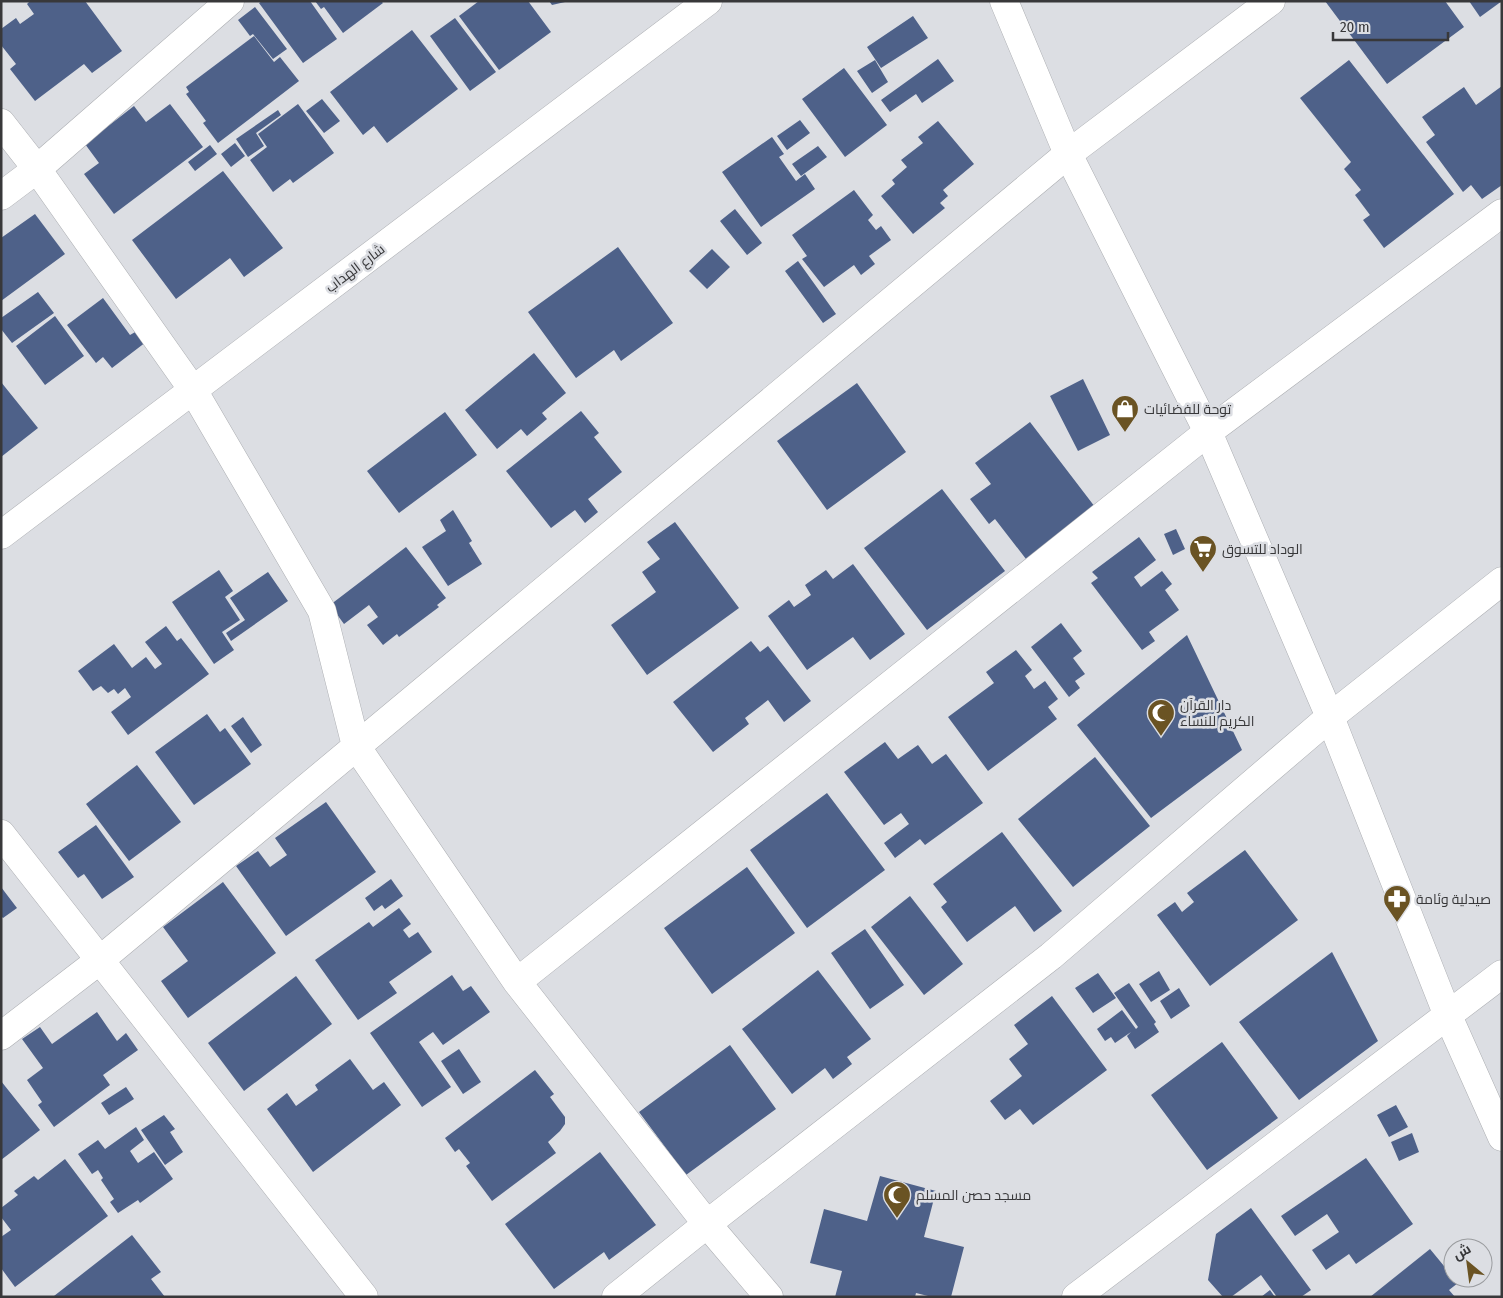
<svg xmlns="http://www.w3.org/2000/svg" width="1503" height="1298" font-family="'Fira Sans Condensed',Cairo,sans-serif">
  <rect width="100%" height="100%" fill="#dcdee3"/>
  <path fill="#4e6189" d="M30,1h55l37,50 -30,22 -8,-9 -49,37 -25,-32 6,-5 -15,-19v-16l15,-11 4,6 14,-10 -7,-10z
    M262,1h48l27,38 -34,24 -44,-60z
    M315,1h66l2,2 -40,30 -19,-26 -3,2z
    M479,1h49l23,31 -52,38 -40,-54z
    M549,1h16v1l-13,3z
    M1325,1h120l19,26 -77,57z
    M1469,1h33l-22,16z
    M255,7l32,42 -14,10 -20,-25 -3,2 -12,-16z
    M913,16l15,22 -47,30 -14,-21z
    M455,18l41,54 -26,19 -40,-55z
    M412,30l46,59 -71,54 -13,-17 -11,9 -33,-43z
    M254,36l20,26 6,-5 19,24 -81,62 -15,-20 3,-2 -20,-27 3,-2 -3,-5z
    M938,59l16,22 -32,22 -6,-9 -26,18 -9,-12z
    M875,60l13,22 -16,11 -15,-22z
    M1349,60l105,134 -70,54 -21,-28 7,-5 -15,-20 6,-5 -17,-21 7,-7 -51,-64z
    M844,68l43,57 -42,32 -43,-58z
    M1502,86v99l-20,14 -11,-14 -8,7 -37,-50 9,-7 -13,-18 42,-30 12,18z
    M322,99l18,22 -16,12 -18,-22z
    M170,104l33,43 -89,67 -30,-40 15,-11 -14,-19 49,-38 12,16z
    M298,104l36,49 -41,30 -3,-4 -17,13 -23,-32 17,-13 -9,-13z
    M278,110l3,5 -25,18 8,13 -16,11 -12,-18z
    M800,120l10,13 -23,17 -10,-14z
    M938,121l36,43 -31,26 5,6 -8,7 5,5 -32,26 -32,-38 14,-12 -3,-4 15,-13 -6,-7 22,-17 -5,-6z
    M772,137l12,17 -5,3 17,24 9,-7 10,15 -54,38 -39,-55z
    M235,143l10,13 -14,11 -10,-13z
    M210,145l7,9 -22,17 -7,-9z
    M818,146l9,11 -26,19 -9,-12z
    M223,171l60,77 -39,29 -14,-19 -54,41 -44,-59z
    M854,190l19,25 -5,5 8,10 5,-4 10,14 -22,16 6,8 -14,11 -7,-10 -30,22 -22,-28 5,-3 -15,-21z
    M735,209l27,34 -15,12 -27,-34z
    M35,214l30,40 -64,47v-63z
    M618,247l55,76 -52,38 -7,-11 -38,28 -48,-66z
    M712,249l18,18 -23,22 -18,-18z
    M798,261l38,53 -13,9 -38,-52z
    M38,292l16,21 -42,30 -11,-14v-11z
    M103,298l27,37 7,-4 9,11 -34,26 -9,-11 -7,6 -29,-38z
    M55,316l29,40 -39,29 -29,-39z
    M534,353l32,40 -24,20 5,6 -20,17 -6,-7 -24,20 -32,-39z
    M1083,379l27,56 -32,16 -28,-55z
    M1,382l37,46 -37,29z
    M857,383l49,69 -79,58 -50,-69z
    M581,411l18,22 -5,4 28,35 -34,27 10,13 -13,11 -10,-13 -24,18 -45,-57z
    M445,412l32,43 -78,58 -32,-42z
    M1030,422l65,85 -69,52 -31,-40 -6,5 -19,-25 21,-15 -16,-21z
    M942,489l63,82 -78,59 -63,-82z
    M453,510l19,31 -3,2 13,21 -34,22 -26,-39 24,-16 -6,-11z
    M675,522l64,86 -92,67 -36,-50 45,-33 -14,-20 18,-13 -13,-17z
    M1176,529l9,20 -12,6 -9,-21z
    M1139,537l17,23 -22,17 7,10 21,-16 10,13 -7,6 14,20 -30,22 6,9 -13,9 -51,-67 7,-5 -6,-6z
    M406,547l40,51 -9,7 2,2 -40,30 -2,-3 -14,11 -16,-20 11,-8 -9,-12 -25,19 -14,-19z
    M853,564l52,70 -35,26 -17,-23 -46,33 -39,-54 21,-16 5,7 17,-12 -6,-10 21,-15 7,9z
    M219,570l14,21 -8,6 15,23 -18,12 12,18 -20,14 -42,-62z
    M268,572l20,29 -57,40 -5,-8 19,-13 -15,-22z
    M1061,623l21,28 -9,7 12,16 -10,7 5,7 -11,9 -38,-50z
    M166,626l11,15 4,-3 28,36 -81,61 -17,-23 20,-15 -6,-9 -7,6 -4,-5 -6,4 -7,-7 -8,5 -15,-20 36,-27 18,24 14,-11 9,12 7,-5 -17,-22z
    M1187,635l55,115 -91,68 -74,-93z
    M751,641l9,11 8,-6 43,55 -27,21 -16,-22 -23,18 4,6 -36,28 -40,-50z
    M1016,650l16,20 -7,6 9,13 11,-8 13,18 -10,8 9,12 -69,52 -40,-54 46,-34 -8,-11z
    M207,714l13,18 5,-4 26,36 -57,41 -39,-53z
    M243,717l19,28 -11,8 -20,-27z
    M885,742l13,17 20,-14 14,19 14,-10 37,49 -58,42 -5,-6 -25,19 -11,-15 25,-19 -8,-11 -17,12 -40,-53z
    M1095,757l55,69 -77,61 -55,-68z
    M137,765l44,57 -52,39 -43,-57z
    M827,793l58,77 -78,58 -57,-78z
    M326,802l50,70 -90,64 -50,-70 22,-15 12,16 17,-12 -12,-17z
    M96,825l38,52 -32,22 -18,-25 -6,4 -20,-26z
    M1002,832l60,79 -28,21 -19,-26 -48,36 -26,-35 6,-5 -14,-18z
    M1245,850l53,70 -88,66 -53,-71 18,-13 7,10 12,-10 -7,-9z
    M747,867l48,66 -83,61 -48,-66z
    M391,879l12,17 -18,13 -3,-4 -8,6 -9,-13z
    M223,882l53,71 -88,65 -27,-37 27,-20 -25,-34z
    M1,887l16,21 -14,10 -2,-2z
    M910,896l53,68 -39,31 -53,-68z
    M399,908l12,16 -8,6 6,8 9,-6 14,20 -43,30 8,11 -39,27 -43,-60 54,-38 4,5z
    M865,929l39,56 -34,24 -39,-56z
    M1332,952l46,89 -79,59 -60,-78z
    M818,970l53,69 -24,18 5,7 -19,15 -8,-11 -33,26 -50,-65z
    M1159,971l11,19 -19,12 -12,-18z
    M1098,973l18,25 -23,15 -18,-25z
    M452,975l11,16 8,-5 19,26 -47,33 -10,-13 -14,10 32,45 -29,20 -52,-74z
    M296,976l36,48 -88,67 -36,-48z
    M1129,983l27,39 -2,2 5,8 -24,17 -8,-13 4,-4 -16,11 -4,-6 -6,4 -8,-12 25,-19 14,19 2,-2 -24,-34z
    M1179,988l11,18 -19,13 -11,-18z
    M1052,996l55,74 -74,55 -13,-16 -15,11 -15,-19 32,-25 -13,-17 19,-15 -14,-19z
    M97,1012l20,29 9,-8 12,17 -35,25 7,10 -56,42 -16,-22 4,-3 -15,-22 16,-12 -21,-29 18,-12 12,17z
    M1222,1042l56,76 -71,52 -56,-75z
    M730,1045l46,64 -90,66 -47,-63z
    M459,1049l22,33 -18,12 -22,-33z
    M350,1059l23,31 11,-8 17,23 -88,67 -46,-63 20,-16 9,13 22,-16 -3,-5z
    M535,1070l19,24 -4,3 15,20v7l-5,7 -12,11 8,11 -64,48 -26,-35 4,-3 -11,-14 -4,3 -10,-14z
    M1,1081l39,49 -39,30z
    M126,1087l8,12 -25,16 -8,-12z
    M1396,1105l12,22 -19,10 -12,-22z
    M164,1115l11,14 -5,3 13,20 -18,13 -24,-35z
    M136,1127l8,13 -14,11 8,12 16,-11 19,27 -33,24 -2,-3 -20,13 -8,-11 4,-3 -13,-19 2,-2 -5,-8 -6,4 -14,-20 20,-14 7,9z
    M1412,1133l7,19 -20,9 -8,-19z
    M600,1152l56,73 -47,35 -5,-8 -50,37 -49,-65z
    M1366,1158l47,66 -57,40 -7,-10 -23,16 -14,-20 27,-18 -12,-18 -32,22 -14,-20z
    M65,1159l43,57 -93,71 -14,-19v-31l10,-7 -10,-13v-9l17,-13 -4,-4 20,-15 4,4z
    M880,1176l56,15 -12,46 40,10 -13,50h-19l-16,-4 -1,4h-80l7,-26 -32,-8 14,-54 43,12z
    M1251,1208l60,82 -10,7h-24l-16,-22 -30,22h-8l-15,-17 8,-46z
    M132,1235l29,37 -10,7 14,18h-110l-1,-1z
    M1430,1249l28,34 -9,7 6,7h-85z
    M1270,1290l5,7h-14z"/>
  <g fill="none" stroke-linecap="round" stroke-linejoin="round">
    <defs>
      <path id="minor" d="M1,123l36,46 156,221 129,221 34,135 161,236 190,242 62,73
        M1,196l36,-27 193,-168
        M1,834l363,463
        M517,982l691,-550 294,-219
        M1,1036l99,-76 968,-806 203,-153
        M616,1297l91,-73 344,-268 279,-239 172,-136
        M1076,1297l426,-323"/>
      <path id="tertiary" d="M1004,1l64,153 140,278 122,285 118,299 54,121
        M1,535l707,-534"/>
    </defs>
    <use href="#minor" stroke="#acaeb2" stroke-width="29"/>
    <use href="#tertiary" stroke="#acaeb2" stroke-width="29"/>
    <use href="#minor" stroke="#fff" stroke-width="28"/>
    <use href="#tertiary" stroke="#fff" stroke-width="28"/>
  </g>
  <defs>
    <symbol id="shop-pin" viewBox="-11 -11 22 30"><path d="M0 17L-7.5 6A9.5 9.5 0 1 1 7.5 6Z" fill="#6a5323" stroke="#dcdee3"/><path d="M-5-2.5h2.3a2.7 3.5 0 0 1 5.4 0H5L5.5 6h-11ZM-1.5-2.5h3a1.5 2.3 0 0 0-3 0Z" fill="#fff"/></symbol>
    <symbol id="supermarket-pin" viewBox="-11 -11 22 30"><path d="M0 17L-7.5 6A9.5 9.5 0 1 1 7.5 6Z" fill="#6a5323" stroke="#dcdee3"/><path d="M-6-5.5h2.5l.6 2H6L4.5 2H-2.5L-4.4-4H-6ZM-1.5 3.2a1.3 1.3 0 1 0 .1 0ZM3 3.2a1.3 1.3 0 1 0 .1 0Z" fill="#fff"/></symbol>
    <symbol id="mosque-pin" viewBox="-11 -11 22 30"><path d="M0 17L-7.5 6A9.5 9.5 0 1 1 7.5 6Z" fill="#6a5323" stroke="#dcdee3"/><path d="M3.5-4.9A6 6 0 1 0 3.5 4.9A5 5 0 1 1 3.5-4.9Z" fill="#fff"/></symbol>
    <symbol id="pharmacy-pin" viewBox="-11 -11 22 30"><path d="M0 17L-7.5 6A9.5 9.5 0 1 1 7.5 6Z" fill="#6a5323" stroke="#dcdee3"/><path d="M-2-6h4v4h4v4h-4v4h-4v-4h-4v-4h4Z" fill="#fff"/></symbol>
  </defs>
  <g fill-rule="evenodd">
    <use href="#shop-pin" x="1109" y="393" width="32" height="43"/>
    <use href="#supermarket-pin" x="1187" y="533" width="32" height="43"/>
    <use href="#mosque-pin" x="1145" y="697" width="32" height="43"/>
    <use href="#pharmacy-pin" x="1381" y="883" width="32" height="43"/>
    <use href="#mosque-pin" x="881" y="1179" width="32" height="43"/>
  </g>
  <g text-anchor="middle" stroke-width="5" stroke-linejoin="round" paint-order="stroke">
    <g font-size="14" fill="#38383a" stroke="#dcdee3">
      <text transform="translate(355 268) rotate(-37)" y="5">شارع الهداب</text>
    </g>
    <g font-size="14" fill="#38383a" stroke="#dcdee3" text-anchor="start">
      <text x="1144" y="414">توحة للفضائيات</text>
      <text x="1222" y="554">الوداد للتسوق</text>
      <text x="1180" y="710">دار القرآن<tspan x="1180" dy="16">الكريم للنساء</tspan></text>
      <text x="1416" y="904">صيدلية وئامة</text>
      <text x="916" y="1200">مسجد حصن المسلم</text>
    </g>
  </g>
  <rect width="1503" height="1298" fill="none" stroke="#38383a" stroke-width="5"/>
  <g transform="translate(1468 1263) rotate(331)"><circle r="24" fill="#dcdee3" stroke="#9a9c9f"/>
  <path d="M0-4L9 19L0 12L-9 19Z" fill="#6a5323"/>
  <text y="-8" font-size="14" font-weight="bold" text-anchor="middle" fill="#38383a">ش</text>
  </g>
  <path d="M1333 32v8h115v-8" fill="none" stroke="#38383a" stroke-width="2.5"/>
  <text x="1340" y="32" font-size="15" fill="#38383a" stroke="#dcdee3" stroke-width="4" paint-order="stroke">20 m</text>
</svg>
